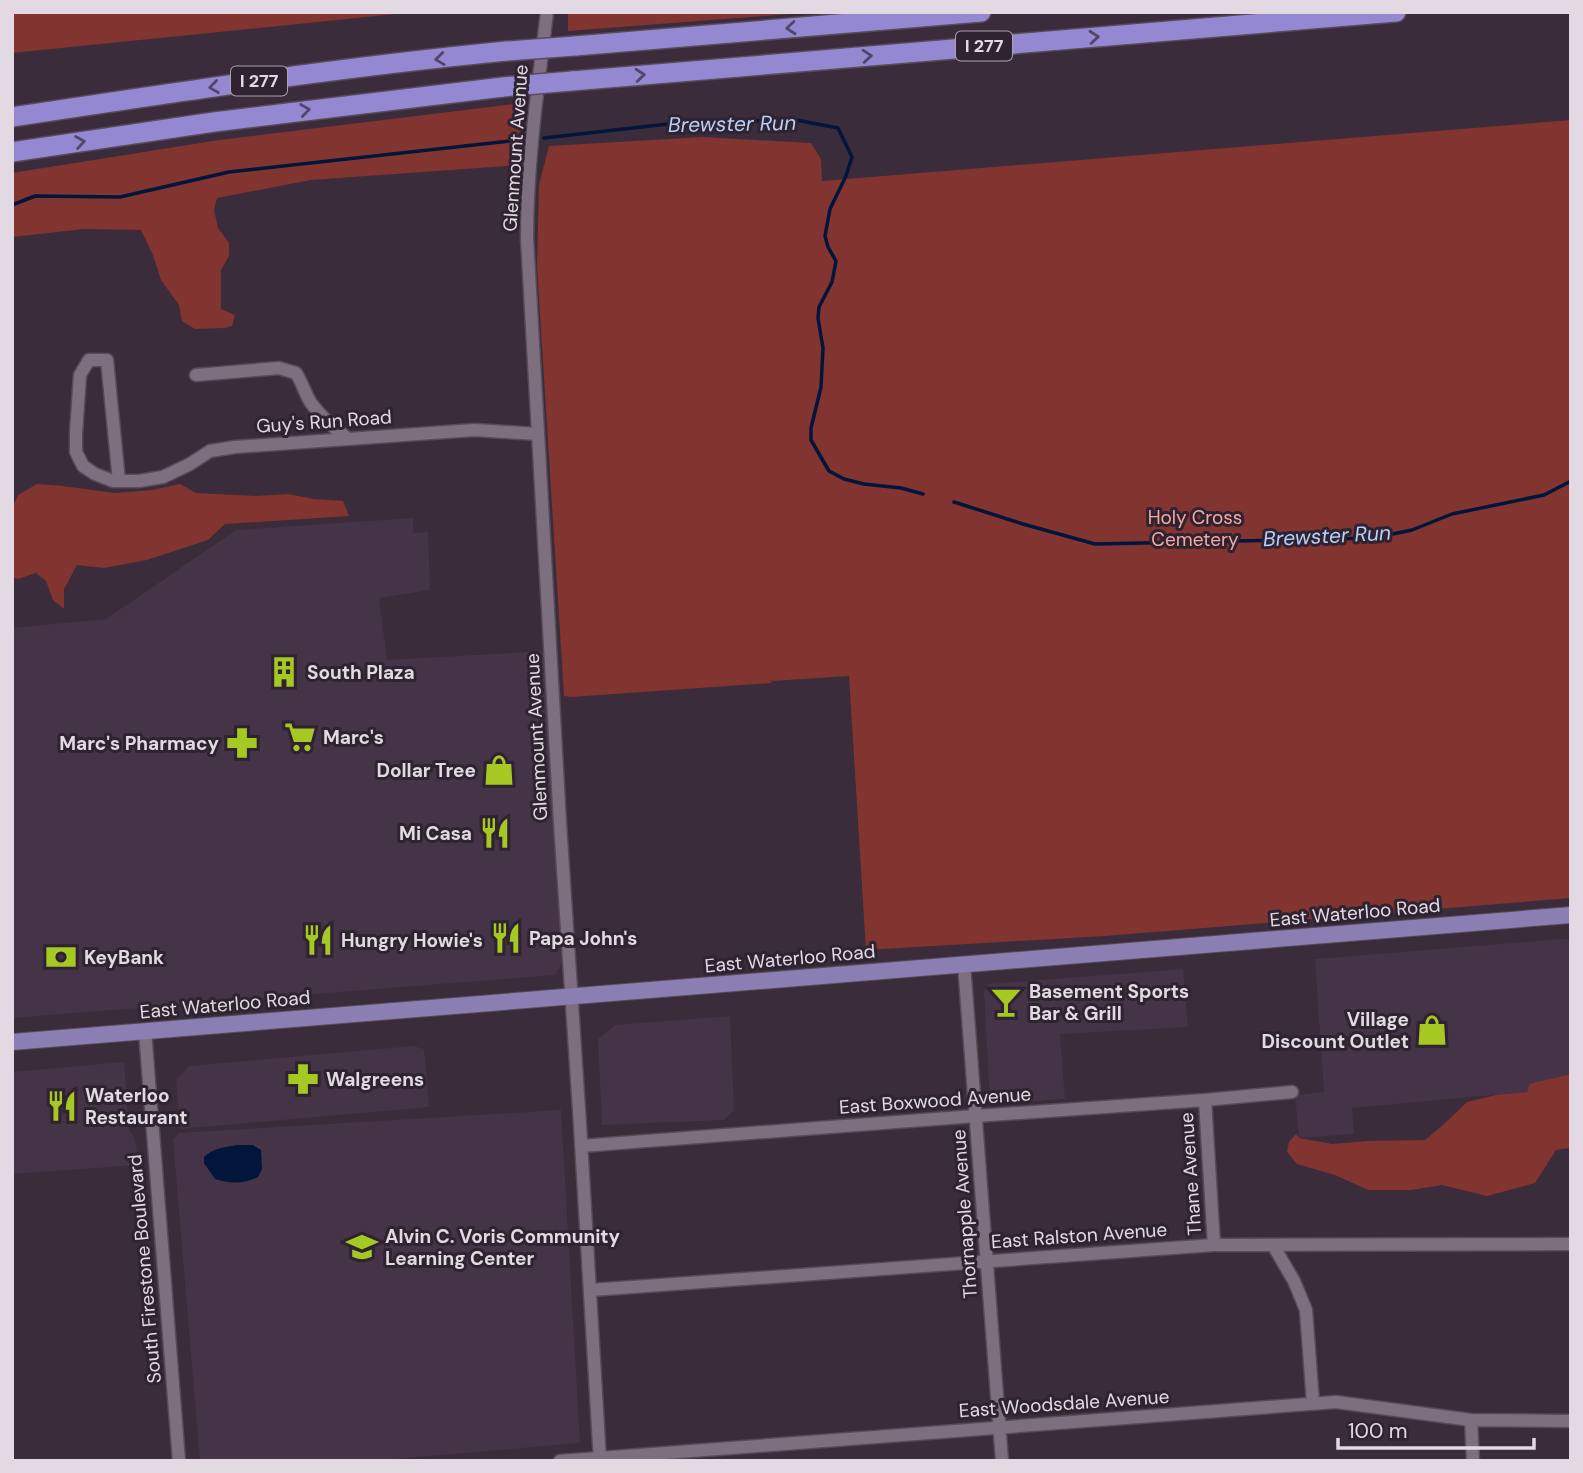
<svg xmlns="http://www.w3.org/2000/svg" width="1583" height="1473" font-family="'DM Sans',sans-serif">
  <rect width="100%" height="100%" fill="#3a2c3b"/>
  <path fill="#453347" d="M413,518v15l15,-1 2,58 -51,8 8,62 156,-9 19,286v26l-7,12 -543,43v-390l94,-9 130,-89z
    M1562,939l9,1v139l-42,5 -2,8 -175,16 2,26 -55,4 -4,-43 29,-3 -9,-133z
    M1183,969l5,58 -128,7 5,65 -75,5 -6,-113 5,-7z
    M730,1016l4,94 -10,10 -122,5 -4,-86 17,-14z
    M413,1046l11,3 5,58 -249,22 -4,-49 13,-14z
    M124,1062l5,68 6,9 4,26 -127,9v-102z
    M561,1110l19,333 -208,18h-172l-27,-322 6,-6z"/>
  <path fill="#813430" d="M12,12h403l-403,41z
    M568,12h249l-249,19z
    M514,104c10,21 7,39 5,61l-208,15 -94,18 -3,12 4,18 11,15v13l-8,14v39l14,6 -3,11 -8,2 -29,1 -13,-8 -3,-16 -18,-25 -8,-25 -12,-25 -57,-1 -72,8v-64l207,-33z
    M1571,120v778l-466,38 -239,14 -17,-274 -77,5v-2l-1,4 -200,14 -7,-1 -27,-430 2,-81 10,-39 154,-9 108,6 10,16 1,22z
    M37,484l26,2 52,7 37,-3 28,-6 16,9 60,3 32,-2 26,5 29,2 6,15 -124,8 -17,16 -61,20 -43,8 -27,-3 -13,24v20l-11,-9 -7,-19 -10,-8 -18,6 -6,-2v-68l6,-14z
    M1571,1074v74l-15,2 -21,33 -48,13 -45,-11 -31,5h-43l-33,-15 -38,-11 -10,-12 2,-10 7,-8 3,4 33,6 36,-3 57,-1 18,-15 24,-23 29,-7 31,-3 2,-8z"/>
  <path fill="#01163a" d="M237,1145h16l8,5 1,19 -4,8c-15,7 -28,7 -43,2l-11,-16v-6c9,-9 22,-10 33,-12z"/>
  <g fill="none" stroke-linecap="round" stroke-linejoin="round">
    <path stroke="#01163a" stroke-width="3.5" d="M544,138l133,-15 119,-3 42,8 14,29 -6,19 -16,33 -5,27 3,11 8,14 -4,21 -13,25 -1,11 5,30 -2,39 -10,41v12l18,31 15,8 20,5 37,4 22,6
      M12,205l23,-9 85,1 109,-25 291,-32
      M954,502l69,22 72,20 278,-6 39,-8 40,-16 92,-19 27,-14"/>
    <defs>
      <path id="minor" d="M547,12c-9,75 -20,150 -20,226l33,585 20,302 20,336
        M196,375l83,-7 17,5c6,9 9,21 15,30 10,14 23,25 36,35
        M119,481l-12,-121h-18l-9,15 -4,58v19l7,14 12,8 18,7h26l24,-4 27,-13 20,-13 25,-4 239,-17 64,4
        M964,964l38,497
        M145,1031l34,430
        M1205,1100l9,145
        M581,1146l381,-29 243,-17 87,-8
        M1273,1245l21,36 12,29 7,93
        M591,1290l623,-45 357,-1
        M1471,1420l2,41
        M560,1461l776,-59 135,18 100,1"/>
      <path id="major" d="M12,1042l1559,-127"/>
      <path id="highway" d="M575,46l406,-34
        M572,81l824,-69
        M12,117c165,-25 330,-50 495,-66
        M12,152l202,-30 289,-35"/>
    </defs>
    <use href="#minor" stroke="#574b58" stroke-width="15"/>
    <use href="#major" stroke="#574b58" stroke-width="18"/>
    <use href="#highway" stroke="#574b58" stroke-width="22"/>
    <use href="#minor" stroke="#7e6f80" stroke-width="12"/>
    <use href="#major" stroke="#8b7eb2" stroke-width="16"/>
    <use href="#highway" stroke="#9488d3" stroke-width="19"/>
    <defs>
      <path id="highway-bridge" d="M507,51l68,-5
        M503,87l69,-6"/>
    </defs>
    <use href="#highway-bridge" stroke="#574b58" stroke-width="22" stroke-linecap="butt"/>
    <use href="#highway-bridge" stroke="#9488d3" stroke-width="19"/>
  </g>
  <defs><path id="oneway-chevron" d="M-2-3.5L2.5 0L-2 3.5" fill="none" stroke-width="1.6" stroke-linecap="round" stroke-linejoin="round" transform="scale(1.75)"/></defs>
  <g stroke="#52466a">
    <use href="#oneway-chevron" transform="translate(791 28) rotate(175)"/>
    <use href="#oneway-chevron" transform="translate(1094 37) rotate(-5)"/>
    <use href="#oneway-chevron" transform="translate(867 56) rotate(-5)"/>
    <use href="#oneway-chevron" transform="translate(440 59) rotate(173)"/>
    <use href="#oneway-chevron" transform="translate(640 75) rotate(-5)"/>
    <use href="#oneway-chevron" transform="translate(214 87) rotate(172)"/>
    <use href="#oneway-chevron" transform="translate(305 110) rotate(-8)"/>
    <use href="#oneway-chevron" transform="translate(80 142) rotate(-9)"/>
  </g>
  <defs>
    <symbol id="building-bare" viewBox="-9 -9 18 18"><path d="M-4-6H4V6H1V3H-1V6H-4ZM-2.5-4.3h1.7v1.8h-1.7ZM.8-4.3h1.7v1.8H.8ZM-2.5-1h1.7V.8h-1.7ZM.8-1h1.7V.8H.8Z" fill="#a5c822" stroke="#2f2331" stroke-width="2.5" paint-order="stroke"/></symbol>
    <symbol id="supermarket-bare" viewBox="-9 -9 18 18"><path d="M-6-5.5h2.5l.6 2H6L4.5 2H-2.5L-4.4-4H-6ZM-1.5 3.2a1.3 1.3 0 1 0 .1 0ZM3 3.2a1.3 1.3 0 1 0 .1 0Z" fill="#a5c822" stroke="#2f2331" stroke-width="2.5" paint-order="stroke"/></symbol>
    <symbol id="pharmacy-bare" viewBox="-9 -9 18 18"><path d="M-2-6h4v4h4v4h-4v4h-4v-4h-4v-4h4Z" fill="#a5c822" stroke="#2f2331" stroke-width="2.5" paint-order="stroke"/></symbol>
    <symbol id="shop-bare" viewBox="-9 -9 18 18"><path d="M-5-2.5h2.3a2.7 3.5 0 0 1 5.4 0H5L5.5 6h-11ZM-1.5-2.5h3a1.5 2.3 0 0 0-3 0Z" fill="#a5c822" stroke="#2f2331" stroke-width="2.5" paint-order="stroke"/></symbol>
    <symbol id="restaurant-bare" viewBox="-9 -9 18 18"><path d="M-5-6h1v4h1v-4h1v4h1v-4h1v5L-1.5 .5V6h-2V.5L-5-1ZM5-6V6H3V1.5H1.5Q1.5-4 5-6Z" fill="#a5c822" stroke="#2f2331" stroke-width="2.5" paint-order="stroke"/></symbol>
    <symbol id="bank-bare" viewBox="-9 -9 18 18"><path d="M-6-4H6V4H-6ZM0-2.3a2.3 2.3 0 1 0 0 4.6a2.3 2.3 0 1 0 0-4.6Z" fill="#a5c822" stroke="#2f2331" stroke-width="2.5" paint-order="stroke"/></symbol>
    <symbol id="bar-bare" viewBox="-9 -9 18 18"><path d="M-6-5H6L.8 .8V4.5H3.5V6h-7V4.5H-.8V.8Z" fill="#a5c822" stroke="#2f2331" stroke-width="2.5" paint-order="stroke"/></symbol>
    <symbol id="school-bare" viewBox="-9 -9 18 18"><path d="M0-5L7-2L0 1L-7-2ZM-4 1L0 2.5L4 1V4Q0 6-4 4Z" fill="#a5c822" stroke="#2f2331" stroke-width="2.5" paint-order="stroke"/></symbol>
  </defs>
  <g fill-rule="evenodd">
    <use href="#building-bare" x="262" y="650" width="44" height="44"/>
    <use href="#supermarket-bare" x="278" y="715" width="44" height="44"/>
    <use href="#pharmacy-bare" x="220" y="721" width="44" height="44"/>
    <use href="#shop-bare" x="477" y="748" width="44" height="44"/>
    <use href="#restaurant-bare" x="473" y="811" width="44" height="44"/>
    <use href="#restaurant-bare" x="484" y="916" width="44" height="44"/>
    <use href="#restaurant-bare" x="296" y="918" width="44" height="44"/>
    <use href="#bank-bare" x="39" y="935" width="44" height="44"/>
    <use href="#bar-bare" x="984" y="980" width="44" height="44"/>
    <use href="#shop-bare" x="1410" y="1008" width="44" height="44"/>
    <use href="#pharmacy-bare" x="281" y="1057" width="44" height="44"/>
    <use href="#restaurant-bare" x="40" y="1084" width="44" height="44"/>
    <use href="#school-bare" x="340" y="1225" width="44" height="44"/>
  </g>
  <g text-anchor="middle" stroke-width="6" stroke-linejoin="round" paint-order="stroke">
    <g fill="#2f2331" stroke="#aca2ae" stroke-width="2">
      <rect x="956" y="31.5" width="56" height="29" rx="5"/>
      <rect x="231" y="66.5" width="56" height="29" rx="5"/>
    </g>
    <g font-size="18" font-weight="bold" fill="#e2d9e3">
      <text x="984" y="52">I 277</text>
      <text x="259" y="87">I 277</text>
    </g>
    <g font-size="19" fill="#e2d9e3" stroke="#2f2331">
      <text transform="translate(515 148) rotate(-86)" y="7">Glenmount Avenue</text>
      <text transform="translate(324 421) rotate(-4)" y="7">Guy's Run Road</text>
      <text transform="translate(536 737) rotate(-93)" y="7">Glenmount Avenue</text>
      <text transform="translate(1355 912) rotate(-5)" y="7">East Waterloo Road</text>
      <text transform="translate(790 958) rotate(-5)" y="7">East Waterloo Road</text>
      <text transform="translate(225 1004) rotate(-5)" y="7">East Waterloo Road</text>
      <text transform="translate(935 1100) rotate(-4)" y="7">East Boxwood Avenue</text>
      <text transform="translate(1190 1174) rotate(-94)" y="7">Thane Avenue</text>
      <text transform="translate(964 1214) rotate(-94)" y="7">Thornapple Avenue</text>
      <text transform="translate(1079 1235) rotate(-4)" y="7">East Ralston Avenue</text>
      <text transform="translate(144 1269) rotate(-95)" y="7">South Firestone Boulevard</text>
      <text transform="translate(1064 1403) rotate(-4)" y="7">East Woodsdale Avenue</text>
    </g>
    <g font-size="19" fill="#f7a9a1" stroke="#2f2331">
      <text x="1195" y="524">Holy Cross<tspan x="1195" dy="22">Cemetery</tspan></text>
    </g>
    <g font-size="19" font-weight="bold" fill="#e2d9e3" stroke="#2f2331" text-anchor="start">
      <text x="307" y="679">South Plaza</text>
      <text x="323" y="744">Marc's</text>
      <text x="219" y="750" text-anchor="end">Marc's Pharmacy</text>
      <text x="476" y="777" text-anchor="end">Dollar Tree</text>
      <text x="472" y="840" text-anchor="end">Mi Casa</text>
      <text x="529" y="945">Papa John's</text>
      <text x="341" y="947">Hungry Howie's</text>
      <text x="84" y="964">KeyBank</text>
      <text x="1029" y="998">Basement Sports<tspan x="1029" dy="22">Bar &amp; Grill</tspan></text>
      <text x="1409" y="1026" text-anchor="end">Village<tspan x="1409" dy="22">Discount Outlet</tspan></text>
      <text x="326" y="1086">Walgreens</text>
      <text x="85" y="1102">Waterloo<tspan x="85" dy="22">Restaurant</tspan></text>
      <text x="385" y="1243">Alvin C. Voris Community<tspan x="385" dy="22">Learning Center</tspan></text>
    </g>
    <g font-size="21" font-style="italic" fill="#b6d0f8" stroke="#2f2331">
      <text transform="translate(732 124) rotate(-1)" y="7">Brewster Run</text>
      <text transform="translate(1327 536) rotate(-3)" y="7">Brewster Run</text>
    </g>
  </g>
  <rect width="1583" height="1473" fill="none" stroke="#e2d9e3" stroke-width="28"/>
  <path d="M1338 1438v10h196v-10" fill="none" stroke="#e2d9e3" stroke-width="3.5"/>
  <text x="1348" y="1438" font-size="21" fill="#e2d9e3" stroke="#2f2331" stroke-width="5" paint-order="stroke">100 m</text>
</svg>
